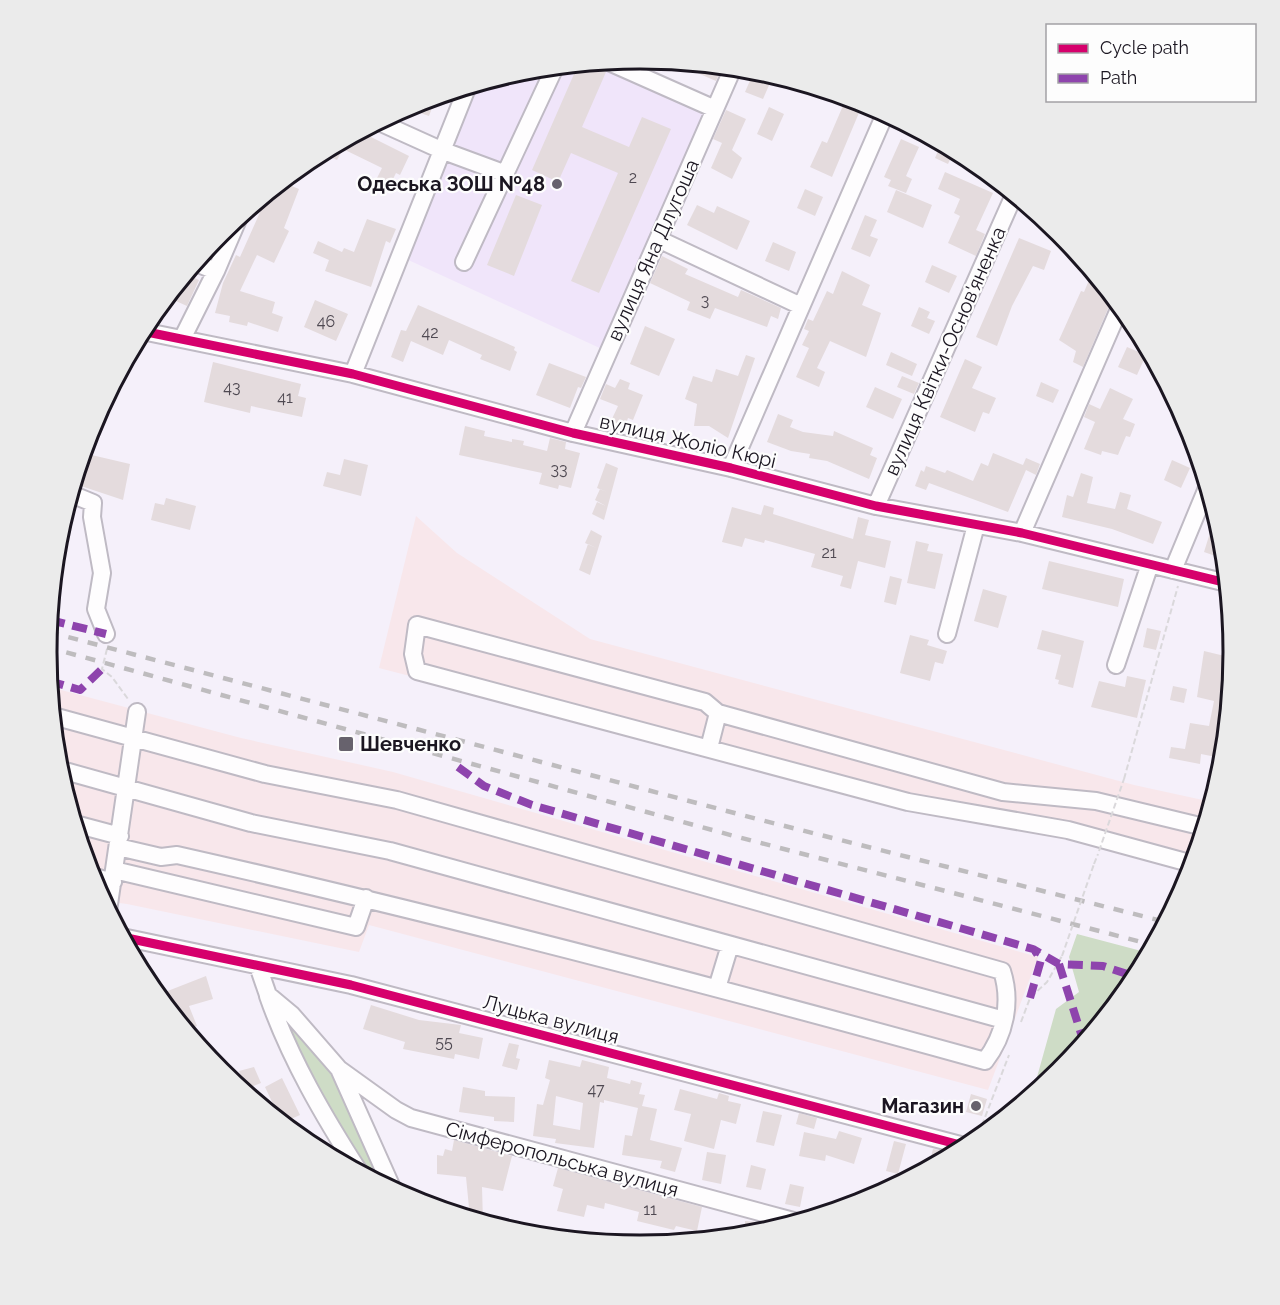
<svg xmlns="http://www.w3.org/2000/svg" width="1280" height="1305" font-family="Raleway,sans-serif">
  <rect width="100%" height="100%" fill="#f5f0fa"/>
  <path fill="#f0e5fa" d="M608,62l104,47 -108,241 -200,-92 73,-173 48,-15z"/>
  <path fill="#f8e7eb" d="M416,516l41,37 133,86 544,146 78,17 -20,67 -132,-36 -155,-28 -526,-137z
    M50,687l191,51 152,34 645,185 -50,133 -619,-165 -10,27 -232,-48 -24,-3 -11,-22 -34,-111z"/>
  <path fill="#cedcc6" d="M1077,934l72,19c-28,52 -71,104 -117,142l24,-86 23,-17 -10,-35z
    M274,1006l60,64 52,117 -20,-11 -31,-48z"/>
  <path fill="#e4dbdd" fill-rule="evenodd" d="M680,63l42,4 -6,14 -37,-16z
    M589,64l17,8 -24,55 47,20 13,-30 29,12 -72,164 -28,-12 47,-108 -47,-20 -13,29 -26,-12 46,-105z
    M752,76l18,7 -7,16 -18,-7z
    M436,97l-7,19 -23,-8 7,-4z
    M845,101l16,7 -29,69 -22,-10 12,-26 5,2z
    M769,107l15,7 -12,27 -15,-7z
    M726,110l20,9 -14,31 10,8 -10,21 -21,-11 11,-25 -9,-4z
    M361,132l48,24 -9,19 -4,-2 -8,16 -13,-7 7,-14 -39,-19 -6,11 -9,-4v-7z
    M901,139l18,8 -13,29 6,3 -6,14 -18,-7 3,-6 -7,-3z
    M941,144l13,7 -6,13 -13,-6z
    M945,172l48,21 -17,37 9,4 -9,22 -28,-13 12,-27 -6,-3 6,-14 -22,-10z
    M282,182l17,7 -15,39 5,3 -15,32 -17,-8 -17,36 35,11 -3,11 11,4 -5,15 -30,-10 -1,4 -18,-4 1,-6 -15,-3 8,-30 13,-28 4,2 25,-56 3,1 4,-12z
    M805,189l18,8 -8,19 -18,-8z
    M896,190l36,15 -9,23 -36,-16z
    M516,195l26,10 -28,71 -27,-11z
    M697,205l17,8 3,-7 33,15 -13,29 -50,-25z
    M865,215l12,5 -7,16 8,3 -8,18 -19,-8z
    M367,219l29,10 -6,14 -4,-2 -15,46 -46,-16 4,-11 -16,-7 5,-12 24,11 2,-4 10,4z
    M1019,238l32,13 -7,19 -11,-4 -21,40 -15,40 -21,-9z
    M773,242l23,10 -7,19 -24,-10z
    M662,256l26,13 -3,5 53,23 3,-7 40,18 -3,11 -7,-3 -4,11 -52,-19 -5,11 -23,-9 3,-8 -40,-19z
    M932,265l25,11 -8,17 -24,-11z
    M842,271l28,14 -8,20 19,8 -15,44 -36,-16 -13,27 8,4 -6,15 -23,-10 13,-29 -7,-3 7,-14 -5,-2 4,-10 5,2 14,-30 6,3z
    M1092,273l15,18 -4,9 7,4 -27,63 -10,-5 3,-11 -17,-11 22,-49 3,1z
    M186,274l13,6 -12,26 -20,-9z
    M315,300l33,14 -12,27 -32,-14z
    M418,305l97,42 -1,3 3,2 -7,19 -30,-12 2,-4 -33,-15 -6,15 -32,-14 -8,21 -12,-5 10,-27 5,1z
    M919,307l11,5 -3,6 8,3 -6,13 -18,-8z
    M645,326l30,13 -16,37 -29,-12z
    M1127,347l19,8 -9,20 -19,-8z
    M891,352l26,12 -5,12 -26,-11z
    M746,355l9,3 -27,80 -19,-12h-15l3,-22 -12,-5 8,-23 19,6 4,-13 22,7z
    M965,359l17,8 -10,21 24,10 -7,16 -6,-2 -8,20 -35,-15z
    M213,362l88,22 -3,12 8,2 -4,19 -51,-11 -1,7 -46,-11z
    M549,363l37,14 -5,11 -3,-1 -8,21 -34,-13z
    M902,376l17,7 -5,11 -17,-7z
    M620,379l10,4 -2,6 15,6 -10,25 -5,-2 -3,9 -14,-6 7,-15 -18,-7 6,-15 9,4z
    M1041,382l18,8 -6,13 -17,-7z
    M875,387l27,12 -9,20 -27,-12z
    M1110,388l23,11 -10,20 12,5 -5,13 -4,-1 -8,19 -16,-4 -1,4 -17,-6 11,-27 -11,-5 5,-13 11,5z
    M778,414l15,6 -3,7 13,5 30,4 1,-5 39,17 -3,7 7,3 -8,21 -42,-18 -18,-3 1,-4 -19,-3 -24,-9z
    M465,426l20,5 -1,5 28,6v-3l12,2 -1,4 24,6 3,-13 16,4 -1,7 15,4 -9,35 -12,-3 -1,4 -19,-5 3,-11 -83,-18z
    M83,453l47,11 -7,36 -48,-16z
    M993,453l30,12 3,-7 14,6 -4,11 -10,-5 -18,42 -79,-29 -3,7 -11,-4 6,-16 3,2 2,-6 19,7 2,-3 26,11 8,-18 7,3z
    M344,459l24,6 -7,31 -38,-10 4,-14 13,3z
    M1172,460l18,8 -9,20 -17,-8z
    M606,463l12,5 -14,52 -12,-6 5,-12 9,4 -11,-6 5,-11 7,3 -10,-4z
    M1081,473l12,4 -6,26 28,6 5,-17 11,3 -4,14 35,13 -9,22 -41,-15 -50,-12 5,-22 6,2z
    M166,498l30,8 -6,24 -39,-10 4,-17 9,2z
    M764,505l10,3 -1,6 80,25 5,-22 11,3 -4,15 26,6 -6,27 -27,-7 -7,28 -11,-3 3,-10 -32,-9 4,-13 -50,-14 -1,3 -19,-5 -3,9 -20,-5 10,-35 29,8z
    M591,530l11,6 -12,39 -11,-5 9,-26 8,4 -11,-5z
    M1209,536l13,4 2,19 -20,-7z
    M916,541l13,3 -2,7 16,3 -8,35 -28,-6z
    M1049,561l75,18 -6,28 -76,-18z
    M890,576l12,3 -6,26 -12,-3z
    M983,589l24,7 -9,32 -24,-7z
    M1147,628l14,3 -5,19 -13,-3z
    M1042,630l42,11 -11,47 -15,-4 1,-4 -4,-1 6,-24 -24,-6z
    M910,635l19,5 -2,5 20,6 -4,13 -8,-2 -5,19 -30,-8z
    M1204,651l29,7 -12,100 -20,-4 -1,10 -31,-6 2,-11 14,2 5,-26 19,3 5,-25 -17,-4z
    M1127,676l19,4 -9,38 -46,-11 8,-26 26,6z
    M1173,686l14,3 -3,14 -14,-3z
    M206,976l7,23 -24,7 8,20 -11,4 -21,-25 -5,-11z
    M371,1005l48,15 42,5 -2,8 24,5 -4,21 -24,-5 -1,5 -51,-10 2,-7 -42,-13z
    M509,1043l10,2 -3,13 4,1 -3,11 -15,-4z
    M549,1060l31,7 2,-7 27,7 -2,11 23,6 1,-4 11,3 -3,11 6,1 -3,11 15,3 -7,31 32,8 -7,24 -15,-4 2,-7 -40,-6 3,-20 7,1 6,-28 -34,-8v3l-4,-1 -6,46 -39,-5 1,-4 -23,-3 4,-32 6,1 7,-25 -5,-2zM556,1096l27,7 -3,27 -27,-5z
    M254,1067l7,16 -15,6 -7,-18z
    M282,1078l18,37 -18,8 -16,-13 8,-4 -9,-19z
    M463,1087l22,4v5l30,1 -1,25 -20,-1v-4l-35,-5z
    M680,1089l37,10 2,-6 10,3 -1,5 13,3 -5,20 -15,-4 -7,29 -30,-8 7,-27 -17,-4z
    M971,1094l16,5 -5,17 -16,-4z
    M763,1111l19,4 -8,31 -18,-4z
    M799,1113l18,5 -3,11 -18,-5z
    M839,1131l23,7 -8,26 -28,-9 -1,6 -26,-5 5,-24 32,7z
    M454,1140l58,16 -9,35 -21,-4 1,35 -13,-4 -4,-41 -29,-3v-19l6,1 2,-7 7,2z
    M894,1141l12,3 -8,30 -12,-3z
    M933,1149l6,1 15,4 -26,14z
    M707,1152l19,3 -5,29 -19,-4z
    M751,1165l15,4 -5,21 -15,-3z
    M558,1168l144,39 -5,24 -21,-5 -2,4 -37,-9 2,-9 -34,-9 -1,6 -17,-4 -3,12 -27,-6 6,-22 -10,-3z
    M790,1184l14,3 -4,20 -15,-3z
    M745,1221l13,1v12l-13,2z"/>
  <g fill="none" stroke-linecap="round" stroke-linejoin="round">
    <defs>
      <path id="minor" d="M609,62l106,47
        M379,122l62,28 65,24
        M658,239l143,67
        M464,262l91,-195
        M196,263l20,8
        M142,331l211,43 220,59 158,35 145,38 146,27 205,50
        M182,339l34,-68 23,-54
        M353,374l114,-286
        M573,433l160,-365
        M731,468l154,-354
        M71,494l22,9 -1,14 10,56 -6,36 10,25
        M876,506l138,-311
        M1022,533l98,-226
        M1173,570l34,-82
        M947,634l29,-109
        M1116,665l34,-101
        M53,716l212,58 132,26 605,171c10,31 3,64 -17,90 -268,-74 -537,-145 -808,-206l-16,2 -43,-10
        M709,748l9,-35
        M58,769l193,54 139,28 614,169
        M75,824l45,12
        M1193,864l-125,-34 -160,-28 -491,-131 -4,-17 4,-29 288,77 13,11 285,79 93,9 108,26
        M114,870l242,57 10,-29
        M91,876l22,6
        M108,911l29,-199
        M122,937l229,48 617,162
        M258,966l10,29 24,20 47,54 54,121
        M717,988l13,-43
        M268,996c22,63 56,121 92,177
        M339,1069l57,41 15,8 386,104"/>
    </defs>
    <use href="#minor" stroke="#bfbac4" stroke-width="20"/>
    <path stroke="#dad8db" stroke-width="2" stroke-dasharray="6 3" stroke-linecap="butt" d="M107,649l-5,20 10,8 16,22
      M1124,779l54,-193
      M1094,864l4,-10
      M1021,1022l9,-24 17,-16 15,-26
      M984,1134l-2,-9 27,-70"/>
    <use href="#minor" stroke="#fefdfe" stroke-width="16"/>
    <path stroke="#bebcbe" stroke-width="4.5" stroke-dasharray="10 10" stroke-linecap="butt" d="M49,632l712,188 405,102
      M47,647l687,189 419,109"/>
    <path stroke="#dad8db" stroke-width="2" stroke-dasharray="6 3" stroke-linecap="butt" d="M1099,851l25,-72
      M1062,956l32,-92"/>
    <path stroke="#8e44ad" stroke-width="8" stroke-dasharray="15 8" stroke-linecap="butt" d="M50,620l56,14
      M49,681l31,9 22,-21
      M458,767l26,19 48,19 501,144 26,15 44,2 33,11
      M1059,964l25,79
      M1030,998l11,-38 -6,-9"/>
    <defs>
      <path id="cycleway" d="M142,331l211,43 220,59 158,35 145,38 146,27 205,50
        M122,937l229,48 617,162"/>
    </defs>
    <use href="#cycleway" stroke="#fdfdfd" stroke-width="13"/>
    <use href="#cycleway" stroke="#d6006c" stroke-width="9"/>
  </g>
  <g fill="#67626d" stroke="#fdfdfd" stroke-width="2">
    <circle cx="557" cy="184" r="6"/>
    <rect x="338" y="736" width="16" height="16" rx="3"/>
    <circle cx="976" cy="1106" r="6"/>
  </g>
  <g text-anchor="middle" stroke-width="4.5" stroke-linejoin="round" paint-order="stroke">
    <g font-size="16" fill="#4f4952">
      <text x="633" y="183">2</text>
      <text x="705" y="306">3</text>
      <text x="326" y="327">46</text>
      <text x="430" y="338">42</text>
      <text x="232" y="393">43</text>
      <text x="285" y="403">41</text>
      <text x="559" y="475">33</text>
      <text x="829" y="558">21</text>
      <text x="444" y="1048">55</text>
      <text x="596" y="1095">47</text>
      <text x="650" y="1215">11</text>
    </g>
    <g font-size="20" font-weight="bold" fill="#1b1621" stroke="#fdfdfd" text-anchor="end">
      <text x="545" y="191">Одеська ЗОШ №48</text>
      <text x="360" y="751" text-anchor="start">Шевченко</text>
      <text x="964" y="1113">Магазин</text>
    </g>
    <g font-size="20" fill="#1b1621" stroke="#fdfdfd">
      <text transform="translate(653 250) rotate(-66)" y="7">вулиця Яна Длугоша</text>
      <text transform="translate(945 351) rotate(-66)" y="7">вулиця Квітки-Основ'яненка</text>
      <text transform="translate(688 441) rotate(13)" y="7">вулиця Жоліо Кюрі</text>
      <text transform="translate(551 1019) rotate(15)" y="7">Луцька вулиця</text>
      <text transform="translate(562 1159) rotate(15)" y="7">Сімферопольська вулиця</text>
    </g>
  </g>
  <path d="M0 0H1280V1305H0ZM57 652a583 583 0 1 1 1166 0a583 583 0 1 1-1166 0Z" fill="#ebebeb" fill-rule="evenodd"/>
  <path fill="none" stroke="#1b1621" stroke-width="3" d="M57 652a583 583 0 1 1 1166 0a583 583 0 1 1-1166 0Z"/>
  <rect x="1046" y="24" width="210" height="78" fill="#fdfdfd" stroke="#a3a1a5" stroke-width="1.5"/>
  <rect x="1058" y="44" width="30" height="9" fill="#d6006c" stroke="#a3a1a5" stroke-width="1.5"/>
  <text x="1100" y="54" font-size="18" fill="#1b1621">Cycle path</text>
  <rect x="1058" y="74" width="30" height="9" fill="#8e44ad" stroke="#a3a1a5" stroke-width="1.5"/>
  <text x="1100" y="84" font-size="18" fill="#1b1621">Path</text>
</svg>
